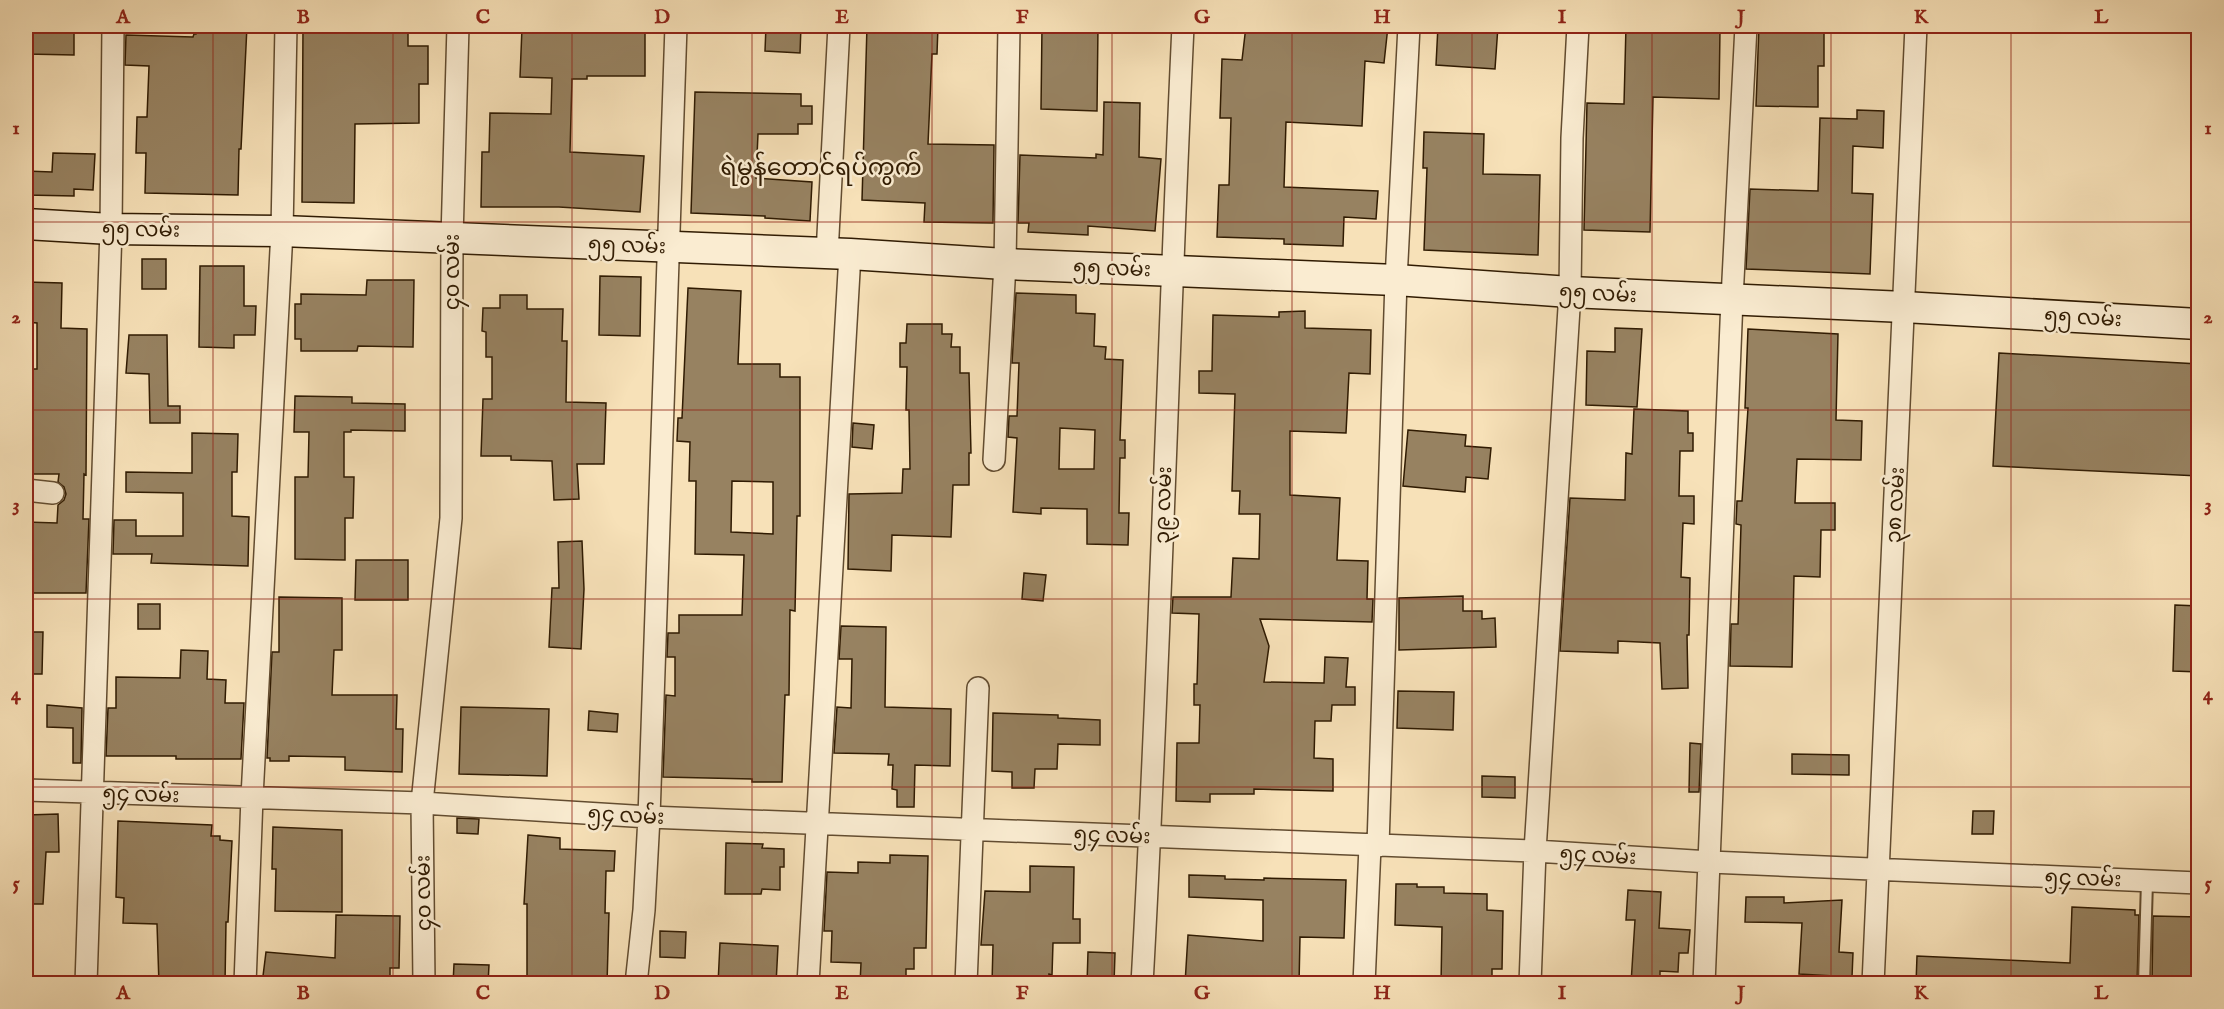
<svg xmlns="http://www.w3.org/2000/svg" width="2224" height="1009" font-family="'IM FELL English','Noto Sans Myanmar',serif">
  <rect width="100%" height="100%" fill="#f7e1b8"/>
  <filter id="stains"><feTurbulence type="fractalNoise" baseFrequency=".00333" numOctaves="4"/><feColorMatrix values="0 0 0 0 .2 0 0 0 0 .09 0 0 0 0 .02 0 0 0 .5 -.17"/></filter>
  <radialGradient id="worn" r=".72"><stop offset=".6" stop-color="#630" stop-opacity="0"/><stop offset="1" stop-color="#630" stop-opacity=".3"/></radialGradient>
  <path fill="#978261" stroke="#301b02" stroke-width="1.5" fill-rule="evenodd" d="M41,26h33v29l-48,-1v-25h15z
    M197,26h50l-6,123h-2l-1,46 -93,-2 1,-40h-10l1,-36h10l2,-51 -24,-1 1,-30 67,2 1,-3h2z
    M303,26h105v20h20v38h-9v39l-64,1 -1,79 -52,-1z
    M766,26h35l-1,27 -35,-2z
    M867,26h71l-1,28h-5l-4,90 66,1 -1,78 -69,-1 1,-19 -63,-3z
    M1042,26h56l-1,85 -56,-2z
    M1246,26h142l-4,37 -19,-2 -3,65 -76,-4 -2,65 94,4 -2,28 -32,-2 -1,29 -59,-2v-5l-67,-2 2,-52h10l2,-67h-11l2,-59 20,1z
    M1438,26h60l-3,43 -59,-4z
    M1626,26h86v3h8l-1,70 -66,-2 -3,135 -66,-2 3,-127 37,1z
    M1759,26h65v40h-6v41l-62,-1z
    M522,28l123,3v45h-58v3h-15l-2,73 74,4 -4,56 -81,-5h-78l1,-55h7l1,-39 61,1 1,-36 -32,-1z
    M695,92l106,2v12h11v18h-14v10h-40l-2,44 56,4 -2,39 -45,-3v-2l-74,-3z
    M1104,102l36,1 -1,54 22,2 -6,72 -67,-5v9l-60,-3 1,-9h-11l2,-68 76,3v-4l7,1z
    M1857,110l27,1 -1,37 -30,-2 -1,47 21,1 -3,80 -124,-5 4,-80 68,2 2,-73 37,1z
    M1424,132l60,2 -1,40 57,1 -2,80 -114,-5 3,-82h-4z
    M53,153l42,1 -2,36 -19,-1v7l-48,-1v-24l26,1z
    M142,259h24v30h-24z
    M200,266h44v40h12l-1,29h-21v13l-35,-1z
    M600,276l41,1 -1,59 -41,-1z
    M367,280h47l-1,67 -55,-1 -1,5h-56v-12h-6v-35h6v-10l65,1z
    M26,282l36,1 -1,45 26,1 -1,146 -2,-1 -1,45h6l-3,74h-60v-71l31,1 1,-18 6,-5 2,-6 -2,-7 -6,-5 1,-8h-33v-105h11v-46l-11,-1z
    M688,288l53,3 -3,73h42v13h20v139h-3l-2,95 -5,-1 -1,85h-4l-3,87h-30v-3l-89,-2 3,-82 9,1v-39h-8l1,-24h11v-18h63l2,-60 -49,-1 1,-73h-7l1,-39 -13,-1 1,-23h4zM732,481l41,1v52l-42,-2z
    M1016,293l60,2v18l19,1 -1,32 12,1 -1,12 18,1 -3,80h5v18h-5l-1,55h10l-1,32 -41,-1v-35l-46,-1v6l-28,-2 4,-74 -9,-1 1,-21h8l2,-53h-7zM1060,428l35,2 -1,39h-35z
    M500,295h27v14h36l-1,32h5l-1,61 40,1 -2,61h-27l2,35 -25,1 -2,-39 -41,-1v-4h-30l2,-57h9v-42h-6v-25l-4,-1 1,-23h17z
    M1305,311v17l66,2 -1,44 -21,-1 -3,60 -56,-2v64l50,3 -3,62 31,1 -1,38h6l-1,23 -112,-3 9,27 -5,36 60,1 1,-26 23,1 -2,29h9v18h-23l-1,16h-16l-1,37 19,1v32l-79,-2v5h-44v8l-34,-1 1,-58h22l1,-38h-6v-21h3l2,-70 -27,-1 1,-16h58l2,-39 26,1 1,-45h-21l1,-23h-8l3,-97 -36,-1v-22h13l1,-56 66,2v-5z
    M907,324h35v10h10l-1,13h9v26h9l2,80h-2v32h-16l-2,52 -59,-2 -1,36 -43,-2 1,-75 53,-1 1,-24h7l-1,-59h-3l1,-43h-7v-24h6z
    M1615,328l27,1 -5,78 -51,-2 1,-54 28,1z
    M1748,329l90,5 -2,86 26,1 -1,39 -64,-1 -2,44h40v27h-14l-1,47 -26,-1 -2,91 -62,-1 1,-42h7l3,-99 -5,-1 1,-23h5l6,-93h-3z
    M129,335h38l1,71h12v17h-30l-1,-49 -23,-1z
    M1999,353l200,11v112l-206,-10z
    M295,396l57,1v6l53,1v27l-54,-1v2h-7v45h10l-1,41h-8v42l-50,-1v-82h13l1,-45h-15z
    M1634,409l54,2v22h5v18h-13l-1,45h15v28l-11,-1 -2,54 9,1 -1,57h-2l1,53 -26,1 -2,-46 -42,-2v12l-58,-2 10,-153 55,2 1,-47 6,1z
    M853,423l21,2 -2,24 -20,-2z
    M1408,430l58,5 -1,11 26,2 -3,31 -22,-2 -1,15 -62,-6z
    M192,433l46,1 -1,38h-5v44l17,1 -1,49 -97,-3 1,-9h-39l1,-34h22v16h47v-43l-57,-1v-20l66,1z
    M582,541l2,48 -3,60 -32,-2 3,-59h7l-1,-46z
    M356,560h52v40h-53z
    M1024,573l22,2 -3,26 -21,-2z
    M1463,596v15h19v8l13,-1 1,29 -97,3v-52z
    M279,597l63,1v52h-8l-2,45h65l-1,34h7l-1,43 -57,-2v-13l-56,-1v5h-19v-3h-3l5,-106h7z
    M138,604h22v25h-22z
    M2175,605l24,1v66l-26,-1z
    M841,626l45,1 -1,80 66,2 -1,57 -35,-1 -1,42h-17v-17l-5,-1 1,-24h-5l1,-11 -55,-1 3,-46 14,1 1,-49h-13z
    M26,632h17l-1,42h-16z
    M181,650l27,1 -1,28 19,1 -1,23h19l-3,56h-65v-3h-70l2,-48h8v-31l64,1z
    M1398,691l56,1 -1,38 -56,-2z
    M47,705l35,3 -1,55h-8v-35l-26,-1z
    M461,707l88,2 -2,67 -88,-2z
    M589,711l29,3 -1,18 -29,-2z
    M993,713l65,2v3l42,2v25l-42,-1 -1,25h-22l-1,19h-22v-16l-20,-1z
    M1690,743l11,1 -2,48h-10z
    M1792,754l57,1v20l-57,-1z
    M1482,776l33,1v21l-33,-1z
    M1973,811h21l-1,23h-21z
    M58,814l1,38h-13l-3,52h-17v-89z
    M457,818l22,1 -1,15 -21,-1z
    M118,821l94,4 -1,11h9v4l12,1 -4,81h-2l-1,62h-66l-2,-60 -34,-1 1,-25 -8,-1z
    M273,827l69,3v82l-67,-1 1,-42h-4z
    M528,835l32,3v11l55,2 -1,20h-8l-1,42h4l-2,71h-80v-80h-3z
    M726,843l37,1 -1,4 22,1v18h-4v23l-18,-1 -1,5h-36z
    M890,855l38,1 -2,92h-12v21h-8v13l-46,2 1,-21 -30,-1 1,-31h-8l3,-59 31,1v-11l32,1z
    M1030,866l44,1 -1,52h7v24h-27l-1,32 -3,-1 -1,10h-56l1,-39h-12l4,-54 45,1z
    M1189,875l36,1v3l39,1v-2l82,2 -2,58 -44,-1 -1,47h-114l3,-49 75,6v-41l-74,-3z
    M1396,884h21v3h27v6l43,1v16l16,1 -1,58h-10v15h-51l1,-57 -47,-2z
    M1628,890l33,2 -2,36 31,2 -2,23h-9l-1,19 -18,-1v13h-29l4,-64h-9z
    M1746,897h38v6l58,-3 -3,52 14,1 -1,24 -53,-3 3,-51 -57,-1z
    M2072,907l63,3v5h4l-2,69h-221l1,-28 153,7z
    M336,915l64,1 -1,52h-9v16h-21v-4l-59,-1v5h-48l4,-32 69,6z
    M2153,916l46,1v67h-47z
    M660,931l26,1 -1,26 -25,-1z
    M720,943l58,3 -2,38h-58z
    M1088,952l27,1 -1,31h-27z
    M454,964l35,1 -1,19h-35z"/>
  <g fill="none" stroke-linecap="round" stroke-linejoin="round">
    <defs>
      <path id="lane" d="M2144,984l3,-103"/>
      <path id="street" d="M827,254l12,-228
        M994,460l11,-196 4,-238
        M26,490l27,3
        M26,790l396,13 227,14 886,34 175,11 488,21
        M1378,846l18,-566 13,-254
        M86,984l25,-755 2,-203
        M245,984l7,-187 30,-566 4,-205
        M424,984l-2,-181 29,-285 1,-280 6,-212
        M636,984l8,-74 5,-93 27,-791
        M808,984l42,-730
        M966,984l12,-296
        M1142,984c18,-320 26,-639 41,-958
        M1364,984l6,-138
        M1530,984l5,-133 35,-559 2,-154 6,-112
        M1704,984l28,-685 14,-273
        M1873,984l43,-958"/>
      <path id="secondary" d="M26,224l85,5 171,2 568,23 155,10 391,16 174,12 334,15 294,17"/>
    </defs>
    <use href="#lane" stroke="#624c30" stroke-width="14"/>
    <use href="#street" stroke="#624c30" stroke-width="24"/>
    <use href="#secondary" stroke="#301b02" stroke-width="33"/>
    <use href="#lane" stroke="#faecd1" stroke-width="10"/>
    <use href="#street" stroke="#faecd1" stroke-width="21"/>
    <use href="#secondary" stroke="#faecd1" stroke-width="30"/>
  </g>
  <path fill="none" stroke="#8f2418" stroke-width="1.5" stroke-opacity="0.55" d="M213,26v958M393,26v958M572,26v958M752,26v958M932,26v958M1112,26v958M1292,26v958M1472,26v958M1652,26v958M1831,26v958M2011,26v958M26,222h2172M26,410h2172M26,599h2172M26,787h2172"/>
  <g text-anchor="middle" stroke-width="5" stroke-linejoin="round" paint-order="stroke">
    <g font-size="21" fill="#301b02" stroke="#faecd1">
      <text transform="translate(141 229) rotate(1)" y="7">၅၅ လမ်း</text>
      <text transform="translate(627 245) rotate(2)" y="7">၅၅ လမ်း</text>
      <text transform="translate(1112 268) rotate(2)" y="7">၅၅ လမ်း</text>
      <text transform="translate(452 272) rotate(-90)" y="7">၄၀ လမ်း</text>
      <text transform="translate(1598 293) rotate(3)" y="7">၅၅ လမ်း</text>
      <text transform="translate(2083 317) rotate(3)" y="7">၅၅ လမ်း</text>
      <text transform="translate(1163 505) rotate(-88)" y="7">၃၉ လမ်း</text>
      <text transform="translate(1895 505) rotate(-87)" y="7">၃၈ လမ်း</text>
      <text transform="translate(141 794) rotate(2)" y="7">၅၄ လမ်း</text>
      <text transform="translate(626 815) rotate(3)" y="7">၅၄ လမ်း</text>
      <text transform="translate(1112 835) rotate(2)" y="7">၅၄ လမ်း</text>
      <text transform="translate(1598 855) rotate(3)" y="7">၅၄ လမ်း</text>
      <text transform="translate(2083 878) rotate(2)" y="7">၅၄ လမ်း</text>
      <text transform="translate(423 893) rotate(-91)" y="7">၄၀ လမ်း</text>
    </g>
    <g font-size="24" fill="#301b02" stroke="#faecd1">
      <text x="821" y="175">ရဲမွန်တောင်ရပ်ကွက်</text>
    </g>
  </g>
  <rect width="2224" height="1009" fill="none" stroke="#f7e1b8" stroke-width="66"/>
  <rect x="33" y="33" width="2158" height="943" fill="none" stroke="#8f2418" stroke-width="2"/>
  <g font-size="20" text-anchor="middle" font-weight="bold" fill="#8f2418">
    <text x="123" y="23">A</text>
    <text x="303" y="23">B</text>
    <text x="483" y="23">C</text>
    <text x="662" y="23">D</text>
    <text x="842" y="23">E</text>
    <text x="1022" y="23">F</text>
    <text x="1202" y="23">G</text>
    <text x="1382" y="23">H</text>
    <text x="1562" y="23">I</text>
    <text x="1741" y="23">J</text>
    <text x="1921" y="23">K</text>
    <text x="2101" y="23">L</text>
    <text x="16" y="134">1</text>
    <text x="2208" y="134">1</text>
    <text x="16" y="323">2</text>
    <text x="2208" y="323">2</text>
    <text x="16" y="511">3</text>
    <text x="2208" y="511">3</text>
    <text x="16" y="700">4</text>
    <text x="2208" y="700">4</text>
    <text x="16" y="889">5</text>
    <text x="2208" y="889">5</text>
    <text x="123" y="999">A</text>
    <text x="303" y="999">B</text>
    <text x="483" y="999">C</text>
    <text x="662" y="999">D</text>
    <text x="842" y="999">E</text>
    <text x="1022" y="999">F</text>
    <text x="1202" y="999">G</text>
    <text x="1382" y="999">H</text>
    <text x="1562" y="999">I</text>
    <text x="1741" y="999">J</text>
    <text x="1921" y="999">K</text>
    <text x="2101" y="999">L</text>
  </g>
  <rect width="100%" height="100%" filter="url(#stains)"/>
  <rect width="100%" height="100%" fill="url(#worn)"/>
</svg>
